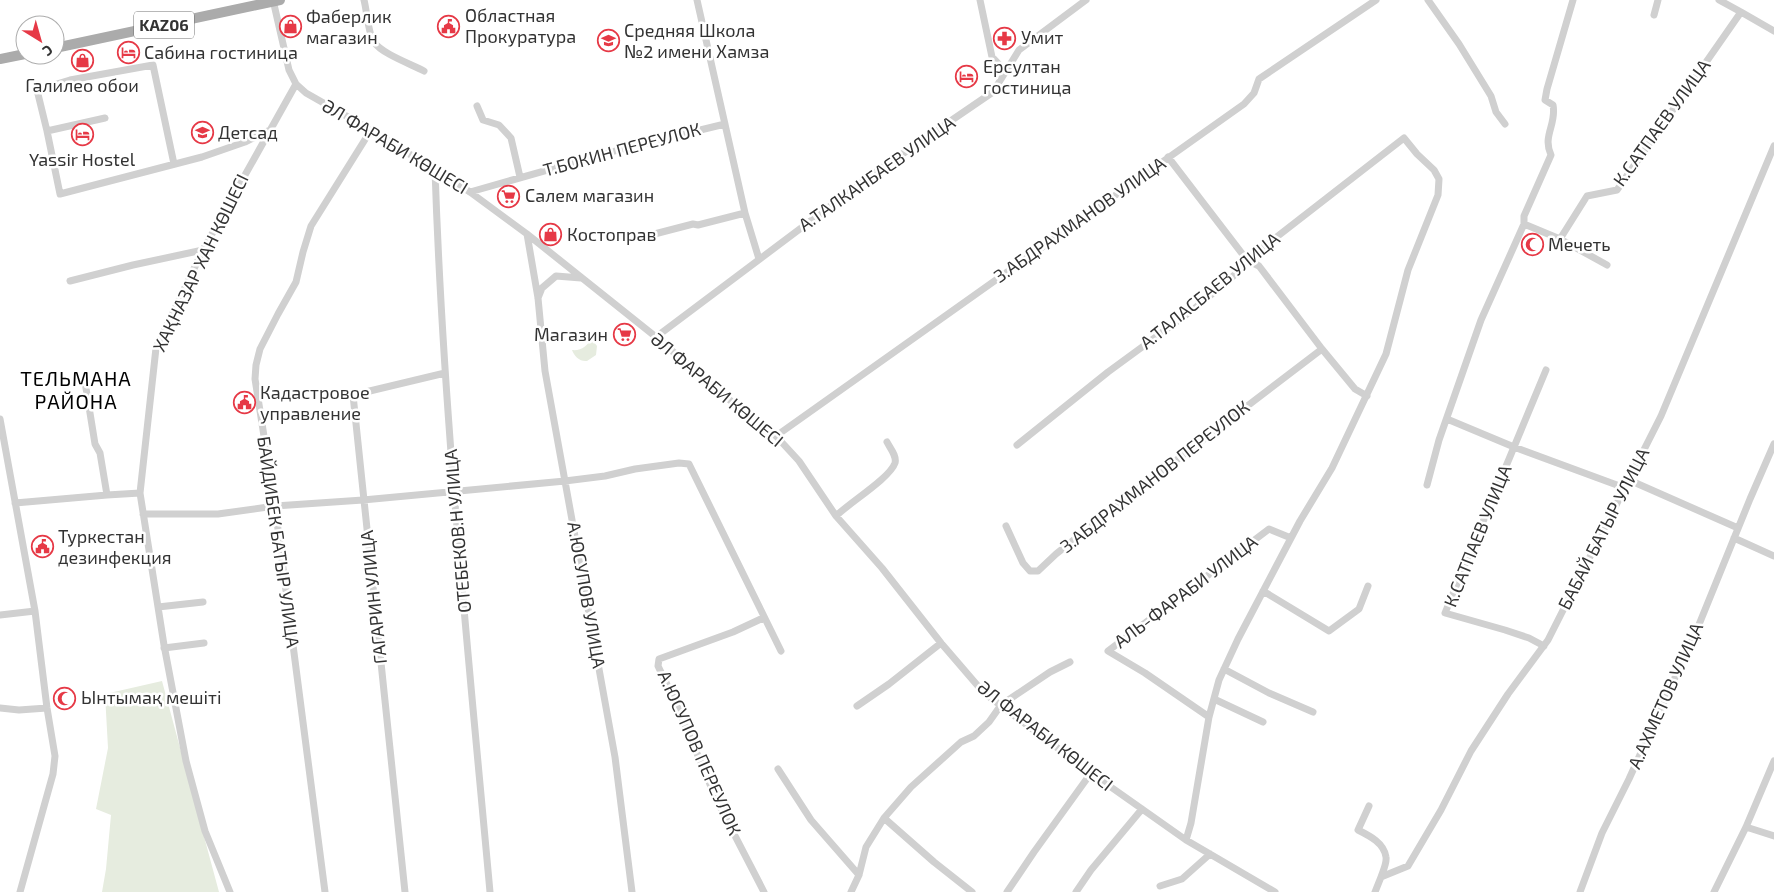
<svg xmlns="http://www.w3.org/2000/svg" width="1774" height="892" font-family="'Exo 2',sans-serif">
  <rect width="100%" height="100%" fill="#fff"/>
  <path fill="#e6ecdf" d="M591,338l6,8 -1,9 -9,6c-7,1 -13,-5 -15,-11 9,1 16,-4 19,-12z
    M162,681l57,211h-117l4,-23 5,-54 -15,-6 12,-61 -3,-54z"/>
  <g fill="none" stroke-linecap="round" stroke-linejoin="round">
    <path stroke="#d0d0d0" stroke-width="7" d="M273,0l16,70 7,14 10,9 65,37 99,62 57,42 129,103 66,57 54,42 23,25 37,55 46,52 59,75 43,50 107,80 95,67 89,52
      M364,0c3,11 4,34 10,42 8,12 37,22 50,29
      M697,0l48,213 14,46
      M980,0l12,57 13,14
      M1428,0l31,44 32,52 5,16 9,12
      M1741,12l33,19
      M1654,15l4,-15
      M477,106l6,14 16,5 12,13 9,39
      M105,118l-58,13 13,63 142,-37 43,-15 23,-11
      M47,131l-10,-41 33,-10 83,-15 21,99
      M1168,157l79,103 12,6 63,83 33,40 12,7
      M435,170c8,241 33,481 55,722
      M470,192l152,-43 103,-25
      M1524,224v-8l27,-61c-9,-19 6,-31 2,-50l-8,-5 2,-11 26,-89
      M527,234l11,64 7,73 70,386 17,135
      M639,238l54,-14 5,1 47,-12
      M1560,239l47,26
      M70,281l63,-16 70,-15
      M538,298l4,-10 14,-12 25,2
      M656,337l217,-163 120,-82 26,-42 67,-50
      M0,419l35,192 12,97 8,48 -2,18 -33,118
      M1447,419l67,28 111,41
      M776,436l468,-332 10,-11 5,-14 117,-79
      M1017,445l91,-73 86,-63 44,-37 9,-12 157,-122 13,16 17,16 5,9 -1,16 -30,75 -22,84 -54,114 -32,53 -62,118 -19,41 -10,37 -18,106 -5,17
      M1629,480l109,48
      M1427,485l12,-45 42,-120 43,-96 36,15 27,-43 30,-6 124,-178 -22,-12
      M107,495l33,-2
      M15,503l92,-8 -7,-42 -5,-9 -10,-62
      M143,514h75l57,-8 88,-6 202,-19 40,-5 30,-7 44,-6 10,1 92,187
      M836,516c13,-13 54,-38 59,-53 2,-7 -5,-15 -8,-21
      M1006,526l17,37 7,8h8l18,-17 63,-50 203,-155
      M1734,538l40,18
      M1263,591l66,40 30,-22 9,-23
      M158,607l45,-5
      M0,615l35,-4
      M763,618l-30,14 -74,27 -1,7 17,35 42,100 47,91
      M1544,646l-15,-8 -24,-8 -60,-17 101,-243
      M164,648l40,-5
      M1224,669l45,24 44,19
      M1214,699l49,23
      M857,706l32,-22 52,-41
      M0,708l19,2 28,-2
      M1209,717l-64,-44 -37,-22 161,-122 22,9
      M778,769l33,51 48,55
      M1369,806l-11,24c12,6 26,13 28,27 1,6 -3,14 -5,20
      M884,818l50,44 38,30
      M1746,827l28,9
      M1160,886l22,-7 28,-25
      M230,892l-25,-61 -19,-70 -22,-116 -24,-152 16,-145 47,-98 93,-166
      M325,892l-50,-386 -20,-127 1,-14 4,-16 18,-35 18,-32 7,-30 8,-26 60,-96
      M405,892l-52,-497 92,-22
      M851,892l8,-17 7,-28 18,-29 27,-31 50,-45 13,-6 15,-14 12,-17 49,-33 20,-10
      M1007,892l27,-40 57,-79
      M1076,892l15,-22 51,-61
      M1375,892l6,-15 27,-11 33,-56 30,-59 37,-57 40,-54 113,-224 113,-270
      M1580,892l22,-59 27,-54 69,-152 52,-128 24,-55
      M1714,892l32,-65 28,-66"/>
    <path stroke="#ababab" stroke-width="10" d="M55,48l225,-48
      M0,59l25,-5"/>
  </g>
  <defs>
    <symbol id="civic-ring" viewBox="-11 -11 22 22"><circle r="9.5" fill="#fff" stroke="#e63946" stroke-width="1.5"/><path d="M-.6-6.5H3V-4.5H.6V-3L4-1V1h2V6H-6V1h2V-1L-.6-3ZM-1.2 2.5V6h2.4V2.5Z" fill="#e63946"/></symbol>
    <symbol id="shop-ring" viewBox="-11 -11 22 22"><circle r="9.5" fill="#fff" stroke="#e63946" stroke-width="1.5"/><path d="M-5-2.5h2.3a2.7 3.5 0 0 1 5.4 0H5L5.5 6h-11ZM-1.5-2.5h3a1.5 2.3 0 0 0-3 0Z" fill="#e63946"/></symbol>
    <symbol id="pharmacy-ring" viewBox="-11 -11 22 22"><circle r="9.5" fill="#fff" stroke="#e63946" stroke-width="1.5"/><path d="M-2-6h4v4h4v4h-4v4h-4v-4h-4v-4h4Z" fill="#e63946"/></symbol>
    <symbol id="school-ring" viewBox="-11 -11 22 22"><circle r="9.5" fill="#fff" stroke="#e63946" stroke-width="1.5"/><path d="M0-5L7-2L0 1L-7-2ZM-4 1L0 2.5L4 1V4Q0 6-4 4Z" fill="#e63946"/></symbol>
    <symbol id="hotel-ring" viewBox="-11 -11 22 22"><circle r="9.5" fill="#fff" stroke="#e63946" stroke-width="1.5"/><path d="M-6-4.5h1.5V1H6V5H4.5V3h-9V5H-6ZM-4 0a1.8 1.8 0 1 1 3.6 0ZM.5 0V-2.5h3Q6-2.5 6 0Z" fill="#e63946"/></symbol>
    <symbol id="supermarket-ring" viewBox="-11 -11 22 22"><circle r="9.5" fill="#fff" stroke="#e63946" stroke-width="1.5"/><path d="M-6-5.5h2.5l.6 2H6L4.5 2H-2.5L-4.4-4H-6ZM-1.5 3.2a1.3 1.3 0 1 0 .1 0ZM3 3.2a1.3 1.3 0 1 0 .1 0Z" fill="#e63946"/></symbol>
    <symbol id="mosque-ring" viewBox="-11 -11 22 22"><circle r="9.5" fill="#fff" stroke="#e63946" stroke-width="1.5"/><path d="M3.5-4.9A6 6 0 1 0 3.5 4.9A5 5 0 1 1 3.5-4.9Z" fill="#e63946"/></symbol>
  </defs>
  <g fill-rule="evenodd">
    <use href="#civic-ring" x="436" y="14" width="25" height="25"/>
    <use href="#shop-ring" x="278" y="14" width="25" height="25"/>
    <use href="#pharmacy-ring" x="992" y="26" width="25" height="25"/>
    <use href="#school-ring" x="596" y="28" width="25" height="25"/>
    <use href="#hotel-ring" x="116" y="40" width="25" height="25"/>
    <use href="#shop-ring" x="70" y="48" width="25" height="25"/>
    <use href="#hotel-ring" x="954" y="64" width="25" height="25"/>
    <use href="#school-ring" x="190" y="120" width="25" height="25"/>
    <use href="#hotel-ring" x="70" y="122" width="25" height="25"/>
    <use href="#supermarket-ring" x="496" y="184" width="25" height="25"/>
    <use href="#shop-ring" x="538" y="222" width="25" height="25"/>
    <use href="#mosque-ring" x="1520" y="232" width="25" height="25"/>
    <use href="#supermarket-ring" x="612" y="322" width="25" height="25"/>
    <use href="#civic-ring" x="232" y="390" width="25" height="25"/>
    <use href="#civic-ring" x="30" y="534" width="25" height="25"/>
    <use href="#mosque-ring" x="52" y="686" width="25" height="25"/>
  </g>
  <g text-anchor="middle" stroke-width="5" stroke-linejoin="round" paint-order="stroke">
    <rect fill="#fff" stroke="#707070" stroke-width="1" x="134" y="11.5" width="60" height="27" rx="4"/>
    <g font-size="16" font-weight="bold" fill="#333">
      <text x="164" y="31">KАZ06</text>
    </g>
    <g font-size="18" fill="#333" stroke="#fff" text-anchor="start">
      <text x="465" y="22">Областная<tspan x="465" dy="21">Прокуратура</tspan></text>
      <text x="306" y="23">Фаберлик<tspan x="306" dy="21">магазин</tspan></text>
      <text x="624" y="37">Средняя Школа<tspan x="624" dy="21">№2 имени Хамза</tspan></text>
      <text x="1021" y="44">Умит</text>
      <text x="144" y="59">Сабина гостиница</text>
      <text x="983" y="73">Ерсултан<tspan x="983" dy="21">гостиница</tspan></text>
      <text x="82" y="92" text-anchor="middle">Галилео обои</text>
      <text x="218" y="139">Детсад</text>
      <text x="82" y="166" text-anchor="middle">Yassir Hostel</text>
      <text x="525" y="202">Салем магазин</text>
      <text x="567" y="241">Костоправ</text>
      <text x="1548" y="251">Мечеть</text>
      <text x="608" y="341" text-anchor="end">Магазин</text>
      <text x="260" y="399">Кадастровое<tspan x="260" dy="21">управление</tspan></text>
      <text x="58" y="543">Туркестан<tspan x="58" dy="21">дезинфекция</tspan></text>
      <text x="81" y="704">Ынтымақ мешіті</text>
    </g>
    <g font-size="18" fill="#333" stroke="#fff">
      <text transform="translate(1662 123) rotate(-54)" y="6">К.САТПАЕВ УЛИЦА</text>
      <text transform="translate(395 147) rotate(31)" y="6">ӘЛ ФАРАБИ КӨШЕСІ</text>
      <text transform="translate(622 150) rotate(-15)" y="6">Т.БОКИН ПЕРЕУЛОК</text>
      <text transform="translate(877 174) rotate(-35)" y="6">А.ТАЛКАНБАЕВ УЛИЦА</text>
      <text transform="translate(1080 220) rotate(-35)" y="6">З.АБДРАХМАНОВ УЛИЦА</text>
      <text transform="translate(201 263) rotate(-64)" y="6">ХАҚНАЗАР ХАН КӨШЕСІ</text>
      <text transform="translate(1210 291) rotate(-39)" y="6">А.ТАЛАСБАЕВ УЛИЦА</text>
      <text transform="translate(717 390) rotate(40)" y="6">ӘЛ ФАРАБИ КӨШЕСІ</text>
      <text transform="translate(1155 477) rotate(-38)" y="6">З.АБДРАХМАНОВ ПЕРЕУЛОК</text>
      <text transform="translate(1604 529) rotate(-63)" y="6">БАБАЙ БАТЫР УЛИЦА</text>
      <text transform="translate(458 531) rotate(-95)" y="6">ОТЕБЕКОВ.Н УЛИЦА</text>
      <text transform="translate(1478 536) rotate(-68)" y="6">К.САТПАЕВ УЛИЦА</text>
      <text transform="translate(278 542) rotate(82)" y="6">БАЙДИБЕК БАТЫР УЛИЦА</text>
      <text transform="translate(1186 592) rotate(-37)" y="6">АЛЬ-ФАРАБИ УЛИЦА</text>
      <text transform="translate(586 595) rotate(80)" y="6">А.ЮСУПОВ УЛИЦА</text>
      <text transform="translate(374 597) rotate(-96)" y="6">ГАГАРИН УЛИЦА</text>
      <text transform="translate(1666 696) rotate(-66)" y="6">А.АХМЕТОВ УЛИЦА</text>
      <text transform="translate(1045 736) rotate(38)" y="6">ӘЛ ФАРАБИ КӨШЕСІ</text>
      <text transform="translate(699 753) rotate(66)" y="6">А.ЮСУПОВ ПЕРЕУЛОК</text>
    </g>
    <g font-size="20" letter-spacing="1" fill="#000" stroke="#fff">
      <text x="76" y="386">ТЕЛЬМАНА<tspan x="76" dy="23">РАЙОНА</tspan></text>
    </g>
  </g>
  <g transform="translate(40 40) rotate(143)"><circle r="24" fill="#ffffff" stroke="#adadad"/>
  <path d="M0-4L9 19L0 12L-9 19Z" fill="#e63946"/>
  <text y="-8" font-size="14" font-weight="bold" text-anchor="middle" fill="#333333">С</text>
  </g>
</svg>
